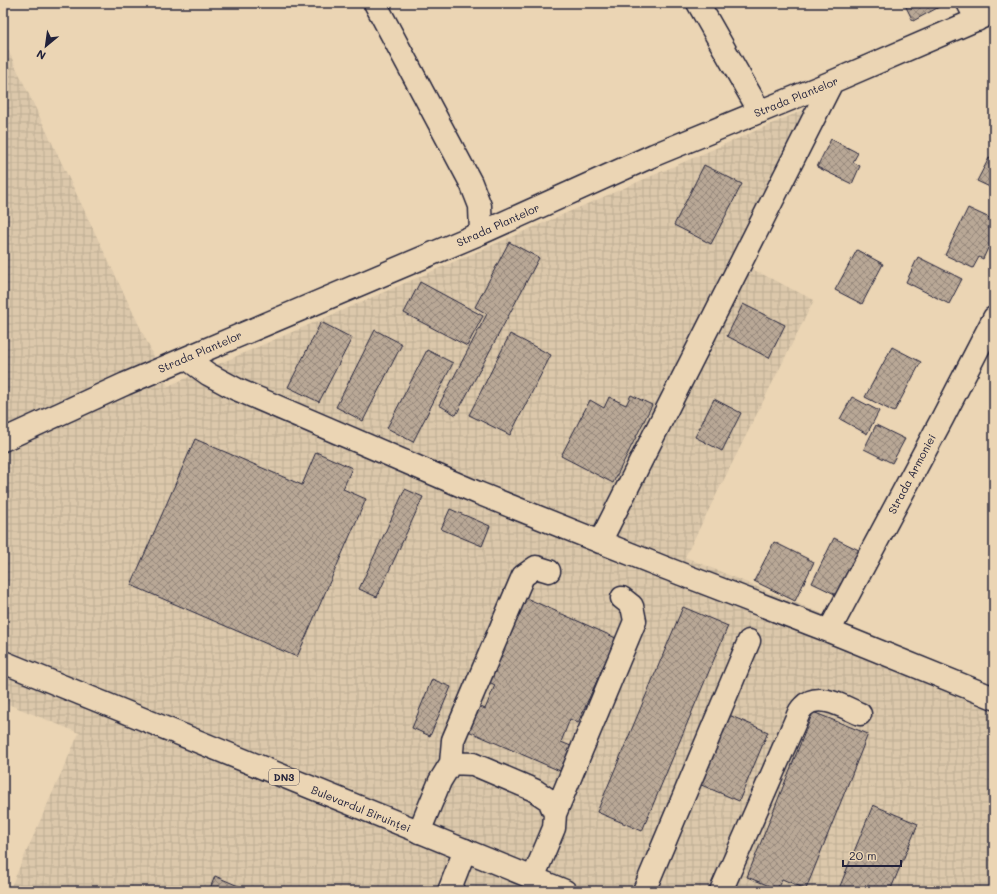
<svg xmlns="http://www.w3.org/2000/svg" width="997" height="894" font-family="Mali,sans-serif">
  <defs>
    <pattern id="industrial-grid" width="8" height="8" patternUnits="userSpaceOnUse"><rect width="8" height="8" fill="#dcc8ab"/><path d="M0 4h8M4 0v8" fill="none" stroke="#bcac94"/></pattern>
    <pattern id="building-cross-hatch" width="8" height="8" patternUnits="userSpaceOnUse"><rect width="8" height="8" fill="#b9a896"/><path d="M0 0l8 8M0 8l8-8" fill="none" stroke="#96887c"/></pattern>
  </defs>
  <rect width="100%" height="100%" fill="#ebd5b4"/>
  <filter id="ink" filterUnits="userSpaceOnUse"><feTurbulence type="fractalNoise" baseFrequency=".025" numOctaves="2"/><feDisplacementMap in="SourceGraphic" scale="8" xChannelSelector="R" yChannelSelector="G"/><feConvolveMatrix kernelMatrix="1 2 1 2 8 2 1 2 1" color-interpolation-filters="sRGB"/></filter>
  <g filter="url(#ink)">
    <path fill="url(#industrial-grid)" d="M3,40l165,346 640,-278 -76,151 82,41 -129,257 309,128v206h-985l70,-158 -76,-31z"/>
    <path fill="url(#building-cross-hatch)" stroke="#22223b" d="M904,3h33l2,4 -26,14z
      M831,139l27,14 -5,9 7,4 -8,18 -35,-17z
      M989,158l5,2v29l-17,-8z
      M704,165l38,19 -31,60 -37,-19z
      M968,208l26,12v26l-2,4 -4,-2 -5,11 -4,-2 -6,11 -28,-13z
      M509,242l30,16 -83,157 -17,-10 48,-91 -12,-7z
      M857,250l26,14 -21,40 -27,-14z
      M918,257l44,22 -13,25 -43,-22z
      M420,282l63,34 -16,30 -63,-33z
      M743,304l42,21 -16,33 -42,-22z
      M321,322l31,16 -33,64 -31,-15z
      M375,330l27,14 -39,77 -27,-14z
      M510,334l41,21 -41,80 -41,-20z
      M892,347l29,15 -27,50 -29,-15z
      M427,350l26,13 -40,79 -26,-14z
      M631,395l21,10 -39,78 -52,-27 29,-56 14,8 5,-11 17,8z
      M852,397l27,14 -12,23 -27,-15z
      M714,399l27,14 -19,38 -27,-14z
      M876,425l29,14 -13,24 -28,-14z
      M195,439l107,46 14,-33 36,16 -9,21 23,10 -69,158 -166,-72z
      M405,489l18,8 -46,100 -18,-8z
      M450,509l40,17 -8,20 -41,-17z
      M834,538l29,14 -22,45 -29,-14z
      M774,542l40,20 -19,39 -41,-20z
      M524,597l92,41 -38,85 -8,-4 -9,23 10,4 -11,25 -94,-41 11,-25 8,4 10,-24 -8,-4z
      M683,607l45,19 -86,205 -45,-19z
      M432,679l19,8 -21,49 -18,-8z
      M813,712l55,22 -62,155 -24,-10 -5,10 -30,-12z
      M729,715l39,17 -29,69 -40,-17z
      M873,805l45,19 -28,67h-52z
      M215,876l35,15h-41z"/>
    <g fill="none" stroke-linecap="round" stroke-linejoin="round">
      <defs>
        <path id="minor" d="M375,3l96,180 9,23 1,27
          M698,3l62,109
          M968,3l9,17
          M186,358l22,16 28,15 242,104 185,74 166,64 165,67
          M3,440l122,-56 61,-26 295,-125 173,-78 178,-73 162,-70
          M600,542l232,-460
          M829,631l113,-212 52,-101
          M451,763l2,-23 70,-164 13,-9 13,4
          M555,814l80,-193 -3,-15 -10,-8
          M419,832l21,-51 11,-18 22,1 61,26 15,10 6,14 -1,14 -21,50
          M449,891l16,-41
          M644,891l105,-250
          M721,891l77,-176c1,-3 3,-6 5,-8 15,-16 41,0 57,7"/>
        <path id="major" d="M3,662l562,229"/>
      </defs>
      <use href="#minor" stroke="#22223b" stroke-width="25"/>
      <use href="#major" stroke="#22223b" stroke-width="25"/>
      <use href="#minor" stroke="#ebd5b4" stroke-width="22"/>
      <use href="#major" stroke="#ebd5b4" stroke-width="22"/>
    </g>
  </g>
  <g text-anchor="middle" stroke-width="3.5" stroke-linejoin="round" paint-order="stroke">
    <rect fill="#ebd5b4" stroke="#5e585f" stroke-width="1" x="269" y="769" width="30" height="16" rx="3"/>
    <g font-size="10" font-weight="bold" fill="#22223b">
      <text x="284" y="781">DN3</text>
    </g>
    <g font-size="11" fill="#22223b" stroke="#ebd5b4">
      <text transform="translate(796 97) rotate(-22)" y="4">Strada Plantelor</text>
      <text transform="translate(498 225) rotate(-24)" y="4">Strada Plantelor</text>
      <text transform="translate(200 352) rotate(-23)" y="4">Strada Plantelor</text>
      <text transform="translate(912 474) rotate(-62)" y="4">Strada Armoniei</text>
      <text transform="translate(361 809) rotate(22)" y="4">Bulevardul Biruinței</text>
    </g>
  </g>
  <rect width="997" height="894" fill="none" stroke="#ebd5b4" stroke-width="16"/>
  <rect x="8" y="8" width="981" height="878" fill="none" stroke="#22223b" stroke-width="1.5" filter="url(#ink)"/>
  <g transform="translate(46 46) rotate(209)" stroke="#ebd5b4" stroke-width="3" paint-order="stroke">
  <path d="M0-3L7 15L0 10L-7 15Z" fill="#22223b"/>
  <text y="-6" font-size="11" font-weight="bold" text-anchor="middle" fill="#22223b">N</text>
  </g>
  <path d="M843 860v6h58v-6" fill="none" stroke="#22223b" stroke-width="2"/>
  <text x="849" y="860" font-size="12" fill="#22223b" stroke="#ebd5b4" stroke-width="3" paint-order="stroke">20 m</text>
</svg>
